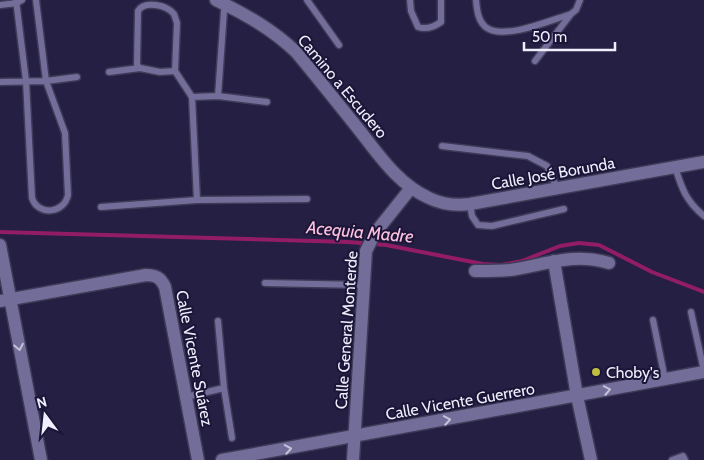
<svg xmlns="http://www.w3.org/2000/svg" width="704" height="460" font-family="Cabin,sans-serif">
  <rect width="100%" height="100%" fill="#241f43"/>
  <g fill="none" stroke-linecap="round" stroke-linejoin="round">
    <path stroke="#921d65" stroke-width="4" d="M0,232l348,10 38,3 97,19 18,1 21,-4 38,-15 19,-3 20,2 53,27 52,20"/>
    <defs>
      <path id="service" d="M16,0l10,81 6,117c6,18 32,16 36,-3l-3,-62 -19,-52 -10,-81
        M307,0l32,45
        M410,0l1,11 7,16c9,3 16,0 23,-5v-22
        M476,0c1,10 2,22 11,28 18,12 64,-8 84,-14l5,-4 4,-10
        M0,5l17,-2 5,-3
        M535,61l36,-47
        M175,71l2,-48 -3,-9c-7,-9 -30,-14 -36,-3l-1,54 3,3 20,4 15,-1 17,26 5,103
        M109,72l31,-4
        M0,82l46,-1 31,-4
        M218,96l6,-85 3,-6
        M192,97l26,-1 49,6
        M442,146l86,10 19,10 10,22
        M675,167c7,22 11,34 29,49
        M470,204l2,12 6,9 14,1 72,-17
        M101,207l96,-7 110,-1
        M265,283l98,2
        M691,312l13,59
        M653,320l12,59
        M224,388l8,50
        M186,397l38,-9 -6,-67
        M672,460l11,-4 2,4"/>
      <path id="minor" d="M216,0c29,14 56,29 80,52 20,24 40,49 60,74 21,26 41,58 73,72 14,7 26,8 41,6l234,-42
        M0,245l41,215
        M554,261l23,135 14,64
        M475,271c12,0 24,0 35,-1 35,-5 63,-18 99,-7
        M0,301l146,-26c10,0 15,3 19,12l33,173
        M353,460l13,-209 9,-18 36,-45"/>
      <path id="secondary" d="M222,460l482,-88"/>
    </defs>
    <use href="#service" stroke="#3f3a57" stroke-width="9"/>
    <use href="#minor" stroke="#3f3a57" stroke-width="15"/>
    <use href="#secondary" stroke="#3f3a57" stroke-width="15"/>
    <use href="#service" stroke="#726e99" stroke-width="6"/>
    <use href="#minor" stroke="#726e99" stroke-width="12"/>
    <use href="#secondary" stroke="#726e99" stroke-width="12"/>
  </g>
  <defs><path id="oneway-chevron" d="M-2-3.5L2.5 0L-2 3.5" fill="none" stroke-width="1.6" stroke-linecap="round" stroke-linejoin="round" transform="scale(1.25)"/></defs>
  <g stroke="#c3c1d9">
    <use href="#oneway-chevron" transform="translate(19 347) rotate(79)"/>
    <use href="#oneway-chevron" transform="translate(607 390) rotate(-11)"/>
    <use href="#oneway-chevron" transform="translate(447 420) rotate(-10)"/>
    <use href="#oneway-chevron" transform="translate(288 449) rotate(-10)"/>
  </g>
  <circle fill="#c0be40" stroke="#1b1538" stroke-width="2" cx="596" cy="372" r="5"/>
  <g text-anchor="middle" stroke-width="4" stroke-linejoin="round" paint-order="stroke">
    <g font-size="16" fill="#eeeefc" stroke="#1b1538">
      <text transform="translate(343 86) rotate(50)" y="6">Camino a Escudero</text>
      <text transform="translate(553 173) rotate(-10)" y="6">Calle José Borunda</text>
      <text transform="translate(346 330) rotate(-86)" y="6">Calle General Monterde</text>
      <text transform="translate(195 358) rotate(79)" y="6">Calle Vicente Suárez</text>
      <text transform="translate(460 401) rotate(-10)" y="6">Calle Vicente Guerrero</text>
    </g>
    <g font-size="16" fill="#eeeefc" stroke="#1b1538" text-anchor="start">
      <text x="606" y="378">Choby's</text>
    </g>
    <g font-size="18" font-style="italic" fill="#fdc1de" stroke="#1b1538">
      <text transform="translate(360 232) rotate(5)" y="6">Acequia Madre</text>
    </g>
  </g>
  <g transform="translate(45 415) rotate(345)" stroke="#1b1538" stroke-width="4" paint-order="stroke">
  <path d="M0-4L9 19L0 12L-9 19Z" fill="#eeeefc"/>
  <text y="-8" font-size="14" font-weight="bold" text-anchor="middle" fill="#eeeefc">N</text>
  </g>
  <path d="M524 42v8h91v-8" fill="none" stroke="#eeeefc" stroke-width="2.5"/>
  <text x="532" y="42" font-size="15" fill="#eeeefc" stroke="#1b1538" stroke-width="4" paint-order="stroke">50 m</text>
</svg>
